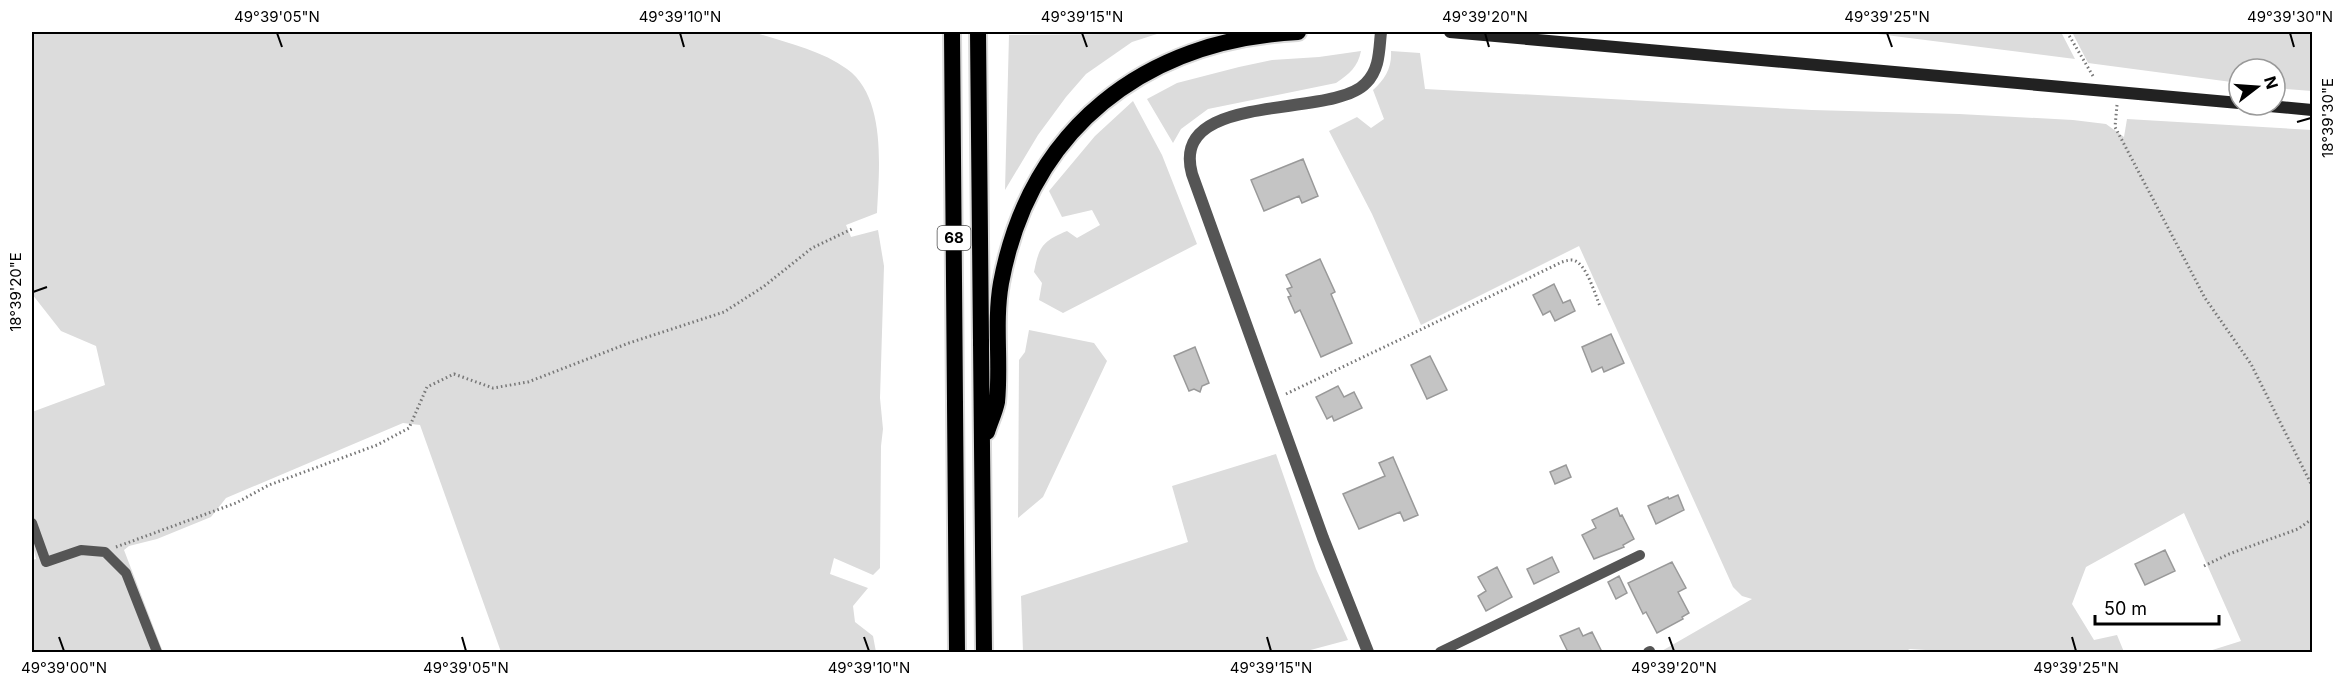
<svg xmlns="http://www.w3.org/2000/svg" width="2344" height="684" font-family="Inter,sans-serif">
  <rect width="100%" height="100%" fill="#fff"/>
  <path fill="#dcdcdc" d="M32,32h721c31,10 68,18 94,37 40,29 32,101 30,144l-31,12 5,12 27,-7 6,36 -4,132 3,31 -2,17 -1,122 -7,7 -39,-17 -4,16 38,14 -15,18 2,16 18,14 3,16h-375l-81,-227 -17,-2 -177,75 -15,19 -54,22 -28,7 -5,4 39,102h-131v-92l4,-1 -4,-18v-129l73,-27 -9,-39 -35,-15 -29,-37z
    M1116,32l44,1 -28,9 -46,32 -20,23 -28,38 -33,55 4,-155 98,-1z
    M1862,32h199l14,27z
    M2072,32h240v59l-37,-3v-19h-36v14l-151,-20z
    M1361,51c-3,16 -12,23 -25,32l-128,26 -27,20 -8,14 -26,-44 30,-16 62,-16 33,-7 47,-3z
    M1391,51l29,2 5,36 387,21 147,4 114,6 33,4 18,13 3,-18 185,11v522h-106l35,-11 -57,-128 -98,54 -14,37 22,36 23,-5 7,17h-167l-47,-3 -7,3h-243l92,-53 -10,-3 -9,-9 -154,-341 -158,79 -49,-111 -43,-83 28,-14 14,11 13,-9 -11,-29c12,-11 19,-22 18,-39z
    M1133,101l29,54 35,89 -134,69 -24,-13 3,-17 -8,-11c5,-26 9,-31 33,-41l10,7 23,-13 -8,-15 -30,7 -13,-26 46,-55z
    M1029,330l65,13 13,18 -64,136 -25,21 1,-158 6,-8z
    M1276,454l40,115 32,71 -45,12h-280l-2,-56 167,-54 -16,-56z"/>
  <path fill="#c4c4c4" stroke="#999" stroke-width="1.5" d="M1303,159l15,37 -16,7 -3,-7 -35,15 -13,-31z
    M1320,259l15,33 -4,2 21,49 -31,14 -21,-47 -5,3 -7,-16 3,-1 -4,-7 5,-2 -6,-12z
    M1554,284l9,19 7,-3 5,11 -20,10 -5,-10 -7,4 -10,-20z
    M1611,334l13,29 -20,9 -2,-5 -10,5 -10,-25z
    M1195,347l14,36 -7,3 -2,6 -6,-3 -5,2 -15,-35z
    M1430,356l17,34 -20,9 -16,-34z
    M1338,386l6,11 10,-5 8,16 -28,13 -2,-5 -5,3 -11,-22z
    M1393,457l25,58 -14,6 -4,-9 -41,17 -16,-35 42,-18 -6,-13z
    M1566,465l5,12 -16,7 -5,-12z
    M1678,495l6,15 -28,14 -8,-18 20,-9 1,2z
    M1617,508l3,8 2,-1 12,24 -11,6 1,2 -30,12 -12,-24 14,-7 -4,-8z
    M2165,550l10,21 -30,14 -10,-21z
    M1552,557l7,15 -25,12 -7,-15z
    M1672,562l14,26 -8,4 11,21 -7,4 1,2 -26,14 -11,-21 -3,2 -15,-31z
    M1497,567l15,30 -26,14 -8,-15 8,-5 -8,-14z
    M1619,576l8,17 -11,6 -8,-17z
    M1579,628l4,8 9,-4 10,20h-34l-8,-16z"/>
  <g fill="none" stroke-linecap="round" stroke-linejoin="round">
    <defs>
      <path id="trunk" d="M952,32l5,620
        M978,32l6,620
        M987,432c3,-10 8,-20 10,-30 4,-40 -3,-79 4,-119 29,-155 144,-243 297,-251"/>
    </defs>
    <use href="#trunk" stroke="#dbdbdb" stroke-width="20"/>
    <path stroke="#777" stroke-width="3" stroke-dasharray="1.5 3" stroke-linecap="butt" d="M2067,32l26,44
      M2117,105l-2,22 90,171 46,66 61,122
      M1286,394l276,-132c3,-1 6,-2 10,-2 14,1 23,35 28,46
      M116,547l120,-44 33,-18 108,-40 32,-17 18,-41 27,-13 39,14 35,-6 101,-39 95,-31 39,-25 49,-39 40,-19
      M2204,566l25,-12 69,-25 14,-10"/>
    <path stroke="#555" stroke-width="10" d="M32,523l14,39 35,-12 24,2 21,21 31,79
      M1440,652l200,-97
      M1648,652l2,-1"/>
    <path stroke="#555" stroke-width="12" d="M1368,652l-45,-114 -131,-364c-23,-85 140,-54 174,-91 14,-14 13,-33 15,-51"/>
    <path stroke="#222" stroke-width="12" d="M1450,32l789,71
      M2258,105l54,5"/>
    <use href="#trunk" stroke="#000" stroke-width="16"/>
  </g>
  <path fill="none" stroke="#000" stroke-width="2" d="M277,33l5,14M680,33l4,14M1082,33l5,14M1485,33l4,14M1887,33l5,14M2290,33l4,14M2297,122l14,-4M33,292l14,-5M59,637l5,14M462,637l4,14M864,637l5,14M1267,637l4,14M1669,637l5,14M2072,637l4,14"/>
  <g text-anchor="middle" stroke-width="4.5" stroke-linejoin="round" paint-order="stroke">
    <rect fill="#fff" stroke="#4c4c4c" stroke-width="1.5" x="937.5" y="226" width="33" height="24" rx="4.5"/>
    <g font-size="15" font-weight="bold" fill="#000">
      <text x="954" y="243">68</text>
    </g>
  </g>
  <rect width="2344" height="684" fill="none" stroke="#ffffff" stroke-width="66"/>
  <g transform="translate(2257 87) rotate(73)"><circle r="28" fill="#ffffff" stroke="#999999" stroke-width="1.5"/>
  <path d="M0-4.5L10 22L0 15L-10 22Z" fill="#000000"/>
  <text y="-9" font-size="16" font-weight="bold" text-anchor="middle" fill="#000000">N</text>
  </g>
  <path d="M2095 615v9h124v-9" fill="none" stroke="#000000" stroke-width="3"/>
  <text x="2104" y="615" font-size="18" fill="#000000" stroke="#ffffff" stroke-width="4.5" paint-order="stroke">50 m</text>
  <rect x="33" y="33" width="2278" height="618" fill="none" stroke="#000" stroke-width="2"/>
  <g font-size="15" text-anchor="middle" fill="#000">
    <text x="277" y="22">49°39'05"N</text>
    <text x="680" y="22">49°39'10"N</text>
    <text x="1082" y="22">49°39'15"N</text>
    <text x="1485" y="22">49°39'20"N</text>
    <text x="1887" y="22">49°39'25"N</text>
    <text x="2290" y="22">49°39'30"N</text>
    <text transform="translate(2328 118) rotate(-90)" y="5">18°39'30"E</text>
    <text transform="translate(16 292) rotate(-90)" y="5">18°39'20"E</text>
    <text x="64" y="673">49°39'00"N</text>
    <text x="466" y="673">49°39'05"N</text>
    <text x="869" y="673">49°39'10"N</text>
    <text x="1271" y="673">49°39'15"N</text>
    <text x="1674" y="673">49°39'20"N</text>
    <text x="2076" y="673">49°39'25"N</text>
  </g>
</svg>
